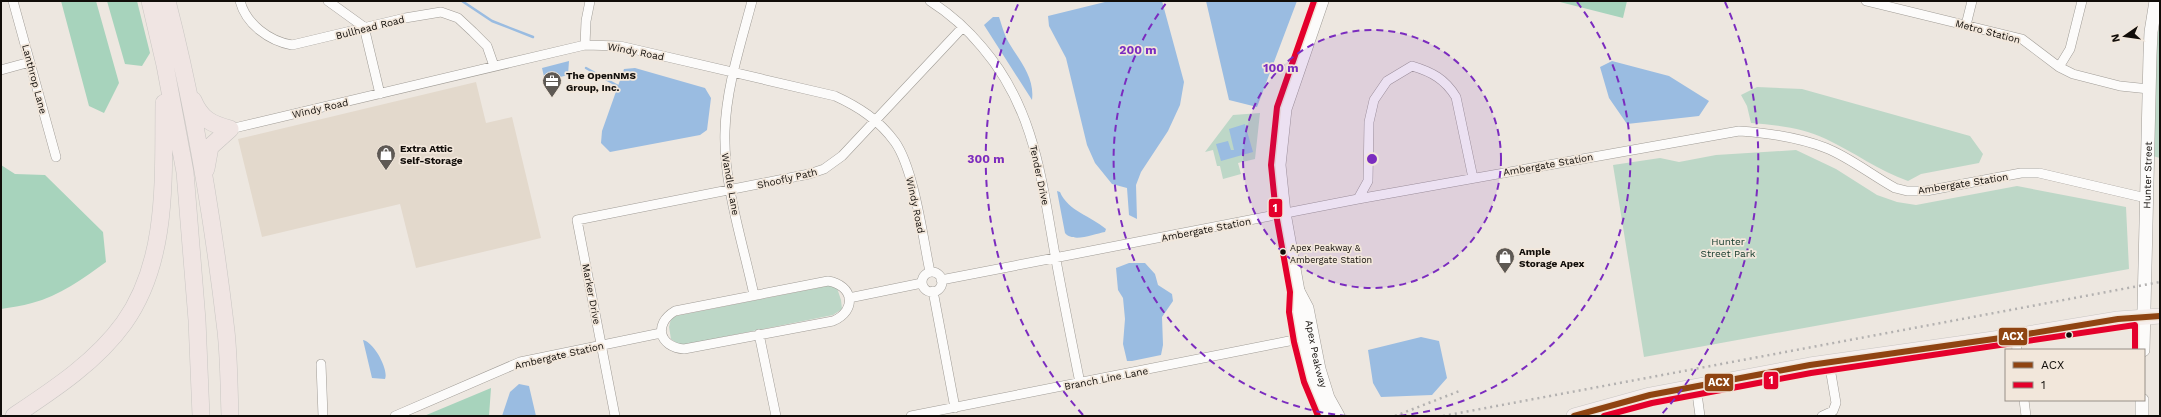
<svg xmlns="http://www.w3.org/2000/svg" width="2161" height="417" font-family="'Work Sans',sans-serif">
  <rect width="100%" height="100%" fill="#ede7e0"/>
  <path fill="#e3d9cc" d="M476,82l10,41 26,-6 29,121 -125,30 -16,-64 -138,33 -24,-98z"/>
  <path fill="#bdd7c7" d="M2160,20v138l-11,-3 5,-98z
    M1757,87l45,2 168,47 13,18 -4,9 -58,11 -13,7c-29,-10 -54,-29 -82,-42 -23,-11 -49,-14 -75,-16l-4,-17 -6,-11z
    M1260,113l-5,46 -17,4 3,11 -18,5 -3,-13h-3l-4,-16 -8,2 28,-37z
    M1796,150l40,19 41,26 20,7 19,3 101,-19 109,21 3,62 -485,88 -31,-192 47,-7 19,4 37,-7z
    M832,285l5,3 4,12 1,9 -9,6 -145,29h-10l-7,-5 -2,-12 2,-8 5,-3z"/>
  <path fill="#a7d3bc" d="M61,1h35l23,82 -15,30 -15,-7z
    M107,1h30l13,52 -8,13 -17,-2z
    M1556,1h71l-4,17z
    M1,165l14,9 30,1 58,57 3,30c-22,16 -47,34 -74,41 -10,3 -21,4 -31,6z
    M491,388l-2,28h-65z"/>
  <path fill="#9abce1" d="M1109,1h53l22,81 -4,23 -12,26 -27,41 -5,13 1,34 -8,-4 -2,-27 -15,-4 -17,-21 -8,-18 -21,-87 -17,-32 -1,-10z
    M1206,1h91l-40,106 -28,-7z
    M993,17h6c3,9 5,17 10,26 10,17 26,34 23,57l-48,-75z
    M569,61l-1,14 -23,6 -3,-13z
    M1612,61l57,15 40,25 -10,15 -72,8 -18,-26 -9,-31z
    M635,68l70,20 6,10 -4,32 -7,5 -90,17 -9,-9 1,-12 22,-62z
    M1245,124l8,28 -32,9 -5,-17 12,-3 3,9h3l-5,-21z
    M1057,191l3,1c8,19 31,24 46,37l-1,3c-11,2 -32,11 -40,1z
    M1129,263h16l10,11 3,11 14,9 1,7 -11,16 1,28 -2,10 -29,6h-5l-4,-17 2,-25 -2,-21 -5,-8 -2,-22z
    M1421,337l18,4 8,37 -15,17 -51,2 -8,-14 -5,-33z
    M363,340c11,2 26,30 22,39l-13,-1z
    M519,384l10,2 7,30h-34l8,-24z"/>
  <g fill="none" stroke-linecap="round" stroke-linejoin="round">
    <path stroke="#9abce1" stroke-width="2.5" d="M462,1l30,20 41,16
      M586,68l32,18"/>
    <defs>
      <path id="street" d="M13,1l43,156
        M240,1c6,23 29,40 52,44l113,-27 36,-6 17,6 15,14 14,14 7,20
        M328,1l36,26 16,67
        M752,1c-11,42 -26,87 -27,130 -2,53 18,112 29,164
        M930,1c19,12 37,28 52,46 51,59 59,128 72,202 8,45 17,89 26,134
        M1866,1l156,38 37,28 14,7 47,12 29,3
        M1966,25l6,-24
        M585,45l1,-24 4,-20
        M2059,67l11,-18 12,-48
        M1,70l29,-8
        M230,129l355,-84 35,1 215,50c24,11 44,24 60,46 19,27 28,96 35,130
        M1358,199l10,-18 1,-59 5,-22 13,-19 25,-15c20,6 33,13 44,31l17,81
        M922 282a10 10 0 1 1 20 0a10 10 0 1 1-20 0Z
        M941,280l417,-81 381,-68c30,2 59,6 87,17 23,9 47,28 69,40l12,3h19l95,-18h18l107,25
        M828,281c25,4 30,29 5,40l-149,28c-25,-2 -31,-25 -9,-38z
        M933,291l22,117
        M849,298l73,-15
        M759,334l17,82
        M2015,336l2,14
        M321,364l2,52
        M1696,386l4,30
        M2024,400l2,16
        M395,416l125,-54 141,-29
        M615,416l-38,-196 232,-46 15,-5 18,-13 121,-129
        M911,416l378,-75h13
        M1822,416l11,-5 3,-8 -7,-41"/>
      <g id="secondary">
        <path d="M1322,1l-37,108 -6,56 5,48 14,78 -1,21 5,29 10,39 15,36"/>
        <path id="s1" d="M1298,291l9,17 12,61 9,29 10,18"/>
        <path id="s2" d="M2143,350l7,-295 1,-23 5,-31"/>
        <path d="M2142,416v-16"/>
      </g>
      <path id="primary" d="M1574,416l76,-21 160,-30 205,-29 103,-17 42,-3"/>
      <path id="highway" d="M150,1l15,64 20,107 12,148 4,96
        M167,1c28,108 46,219 59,330 3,28 3,57 4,85
        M193,100c8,19 18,24 37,29
        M206,169l4,-22 20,-18
        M14,416c39,-26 82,-54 110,-93 45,-63 39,-146 40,-220"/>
    </defs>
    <use href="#street" stroke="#a09c96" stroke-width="10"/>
    <use href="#secondary" stroke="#a09c96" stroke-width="14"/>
    <use href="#primary" stroke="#c9c6c3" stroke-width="16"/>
    <use href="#highway" stroke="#c9c6c3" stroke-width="18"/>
    <use href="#street" stroke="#fcfbfa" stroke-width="9"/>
    <use href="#secondary" stroke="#fcfbfa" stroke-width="13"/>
    <use href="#primary" stroke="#f6efed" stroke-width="15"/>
    <use href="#highway" stroke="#f0e5e3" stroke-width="17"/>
    <path stroke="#b3b1b0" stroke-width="2.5" stroke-dasharray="2 4" stroke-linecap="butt" d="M1395,416l67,-26
      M1443,416l717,-134"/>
    <defs>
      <path id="bus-1" d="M1574,416l76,-21 160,-30 205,-29 103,-17 42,-3"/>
      <path id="bus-2" d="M1314,1l-37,106 -6,58 5,49 14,78 -1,20 5,30 10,40 14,34
        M1604,416l48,-13 159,-30 324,-48v25"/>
    </defs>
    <use href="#bus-1" stroke="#f2e7db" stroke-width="9"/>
    <use href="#bus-2" stroke="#f2e7db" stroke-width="9"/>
    <use href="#bus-1" stroke="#8f4412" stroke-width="6"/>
    <use href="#bus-2" stroke="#e4002b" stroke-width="6"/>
  </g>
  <circle cx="1372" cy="159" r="129" fill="#7b2cbf" fill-opacity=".12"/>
  <g fill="none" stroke="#7b2cbf" stroke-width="2" stroke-dasharray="7 5">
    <circle cx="1372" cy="159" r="129"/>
    <path d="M1347 416A258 258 0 0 1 1167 2M1577 2A258 258 0 0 1 1397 416"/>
    <path d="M1083 415A386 386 0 0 1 1019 2M1725 2A386 386 0 0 1 1661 415"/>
  </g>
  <defs>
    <symbol id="office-pin" viewBox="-11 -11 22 30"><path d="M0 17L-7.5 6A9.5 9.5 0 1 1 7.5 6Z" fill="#5e5954" stroke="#f2e7db"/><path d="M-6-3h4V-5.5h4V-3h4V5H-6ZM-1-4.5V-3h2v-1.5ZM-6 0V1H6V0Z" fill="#fff"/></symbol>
    <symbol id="shop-pin" viewBox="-11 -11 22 30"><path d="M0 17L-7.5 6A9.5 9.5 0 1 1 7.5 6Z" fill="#5e5954" stroke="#f2e7db"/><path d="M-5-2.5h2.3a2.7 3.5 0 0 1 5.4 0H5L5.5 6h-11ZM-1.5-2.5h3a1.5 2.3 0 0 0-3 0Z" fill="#fff"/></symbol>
  </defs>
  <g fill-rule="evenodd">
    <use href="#office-pin" x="541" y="70" width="22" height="30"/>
    <use href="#shop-pin" x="375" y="143" width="22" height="30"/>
    <use href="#shop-pin" x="1494" y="246" width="22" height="30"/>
  </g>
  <g fill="#110d09" stroke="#f2e7db" stroke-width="1.5">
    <circle cx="1283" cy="252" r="3.5"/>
    <circle cx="2069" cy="335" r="3.5"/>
  </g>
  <g text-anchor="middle" stroke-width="3.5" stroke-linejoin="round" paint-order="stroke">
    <g font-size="9" fill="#110d09" stroke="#f2e7db" text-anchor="start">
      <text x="1290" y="251">Apex Peakway &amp;<tspan x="1290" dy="12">Ambergate Station</tspan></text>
    </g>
    <g font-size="10" fill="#110d09" stroke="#f2e7db">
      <text transform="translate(370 27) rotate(-14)" y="4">Bullhead Road</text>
      <text transform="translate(1988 31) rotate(15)" y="4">Metro Station</text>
      <text transform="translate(636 51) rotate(11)" y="4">Windy Road</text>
      <text transform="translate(35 79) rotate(75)" y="4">Lanthrop Lane</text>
      <text transform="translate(320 108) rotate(-13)" y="4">Windy Road</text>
      <text transform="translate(1548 164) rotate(-10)" y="4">Ambergate Station</text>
      <text transform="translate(1040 175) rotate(78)" y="4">Tender Drive</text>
      <text dy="4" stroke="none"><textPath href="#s2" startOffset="175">Hunter Street</textPath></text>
      <text transform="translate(787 178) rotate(-13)" y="4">Shoofly Path</text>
      <text transform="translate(1963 183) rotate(-9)" y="4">Ambergate Station</text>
      <text transform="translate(731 184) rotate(80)" y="4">Wandle Lane</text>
      <text transform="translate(916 205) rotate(78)" y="4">Windy Road</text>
      <text transform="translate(1206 229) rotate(-11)" y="4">Ambergate Station</text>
      <text transform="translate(592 294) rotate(79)" y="4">Marker Drive</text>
      <text dy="4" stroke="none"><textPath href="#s1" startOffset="66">Apex Peakway</textPath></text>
      <text transform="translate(559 355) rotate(-13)" y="4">Ambergate Station</text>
      <text transform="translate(1106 378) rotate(-11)" y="4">Branch Line Lane</text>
    </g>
    <g font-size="10" font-weight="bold" fill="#110d09" stroke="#f2e7db" text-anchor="start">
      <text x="566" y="79">The OpenNMS<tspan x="566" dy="12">Group, Inc.</tspan></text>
      <text x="400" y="152">Extra Attic<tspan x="400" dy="12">Self-Storage</tspan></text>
      <text x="1519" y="255">Ample<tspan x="1519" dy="12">Storage Apex</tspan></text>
    </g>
    <g font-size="10" fill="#0f3627" stroke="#f2e7db">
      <text x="1728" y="245">Hunter<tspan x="1728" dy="12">Street Park</tspan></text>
    </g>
  </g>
  <circle cx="1372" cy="159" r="6" fill="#7b2cbf" stroke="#f2e7db" stroke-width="2"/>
  <g font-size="12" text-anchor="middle" font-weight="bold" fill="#7b2cbf" stroke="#f2e7db" stroke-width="3.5" stroke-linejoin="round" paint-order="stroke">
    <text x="1138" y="54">200 m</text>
    <text x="1281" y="72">100 m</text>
    <text x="986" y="163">300 m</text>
  </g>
  <g stroke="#f2e7db" stroke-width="1.5">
    <rect x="1268" y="198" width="15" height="20" rx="4" fill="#e4002b"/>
    <rect x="1998" y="327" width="30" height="19" rx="4" fill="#8f4412"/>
    <rect x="1763" y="371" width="16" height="19" rx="4" fill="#e4002b"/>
    <rect x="1704" y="373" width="30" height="19" rx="4" fill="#8f4412"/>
  </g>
  <g font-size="11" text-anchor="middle" font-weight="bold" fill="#fff">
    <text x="1275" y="212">1</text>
    <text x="2013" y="340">ACX</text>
    <text x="1771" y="384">1</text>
    <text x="1719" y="386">ACX</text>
  </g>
  <rect width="2161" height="417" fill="none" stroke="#110d09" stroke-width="4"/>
  <rect x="2005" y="349" width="140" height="52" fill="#f2e7db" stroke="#989087"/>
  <rect x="2013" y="362" width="20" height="6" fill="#8f4412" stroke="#989087"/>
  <text x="2041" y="369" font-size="12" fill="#110d09">ACX</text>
  <rect x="2013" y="382" width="20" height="6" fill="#e4002b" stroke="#989087"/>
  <text x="2041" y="389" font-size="12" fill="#110d09">1</text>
  <g transform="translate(2125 36) rotate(257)" stroke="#f2e7db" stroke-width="3" paint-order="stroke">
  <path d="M0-3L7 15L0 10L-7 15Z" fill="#110d09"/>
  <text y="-6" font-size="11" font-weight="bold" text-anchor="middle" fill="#110d09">N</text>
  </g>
</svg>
